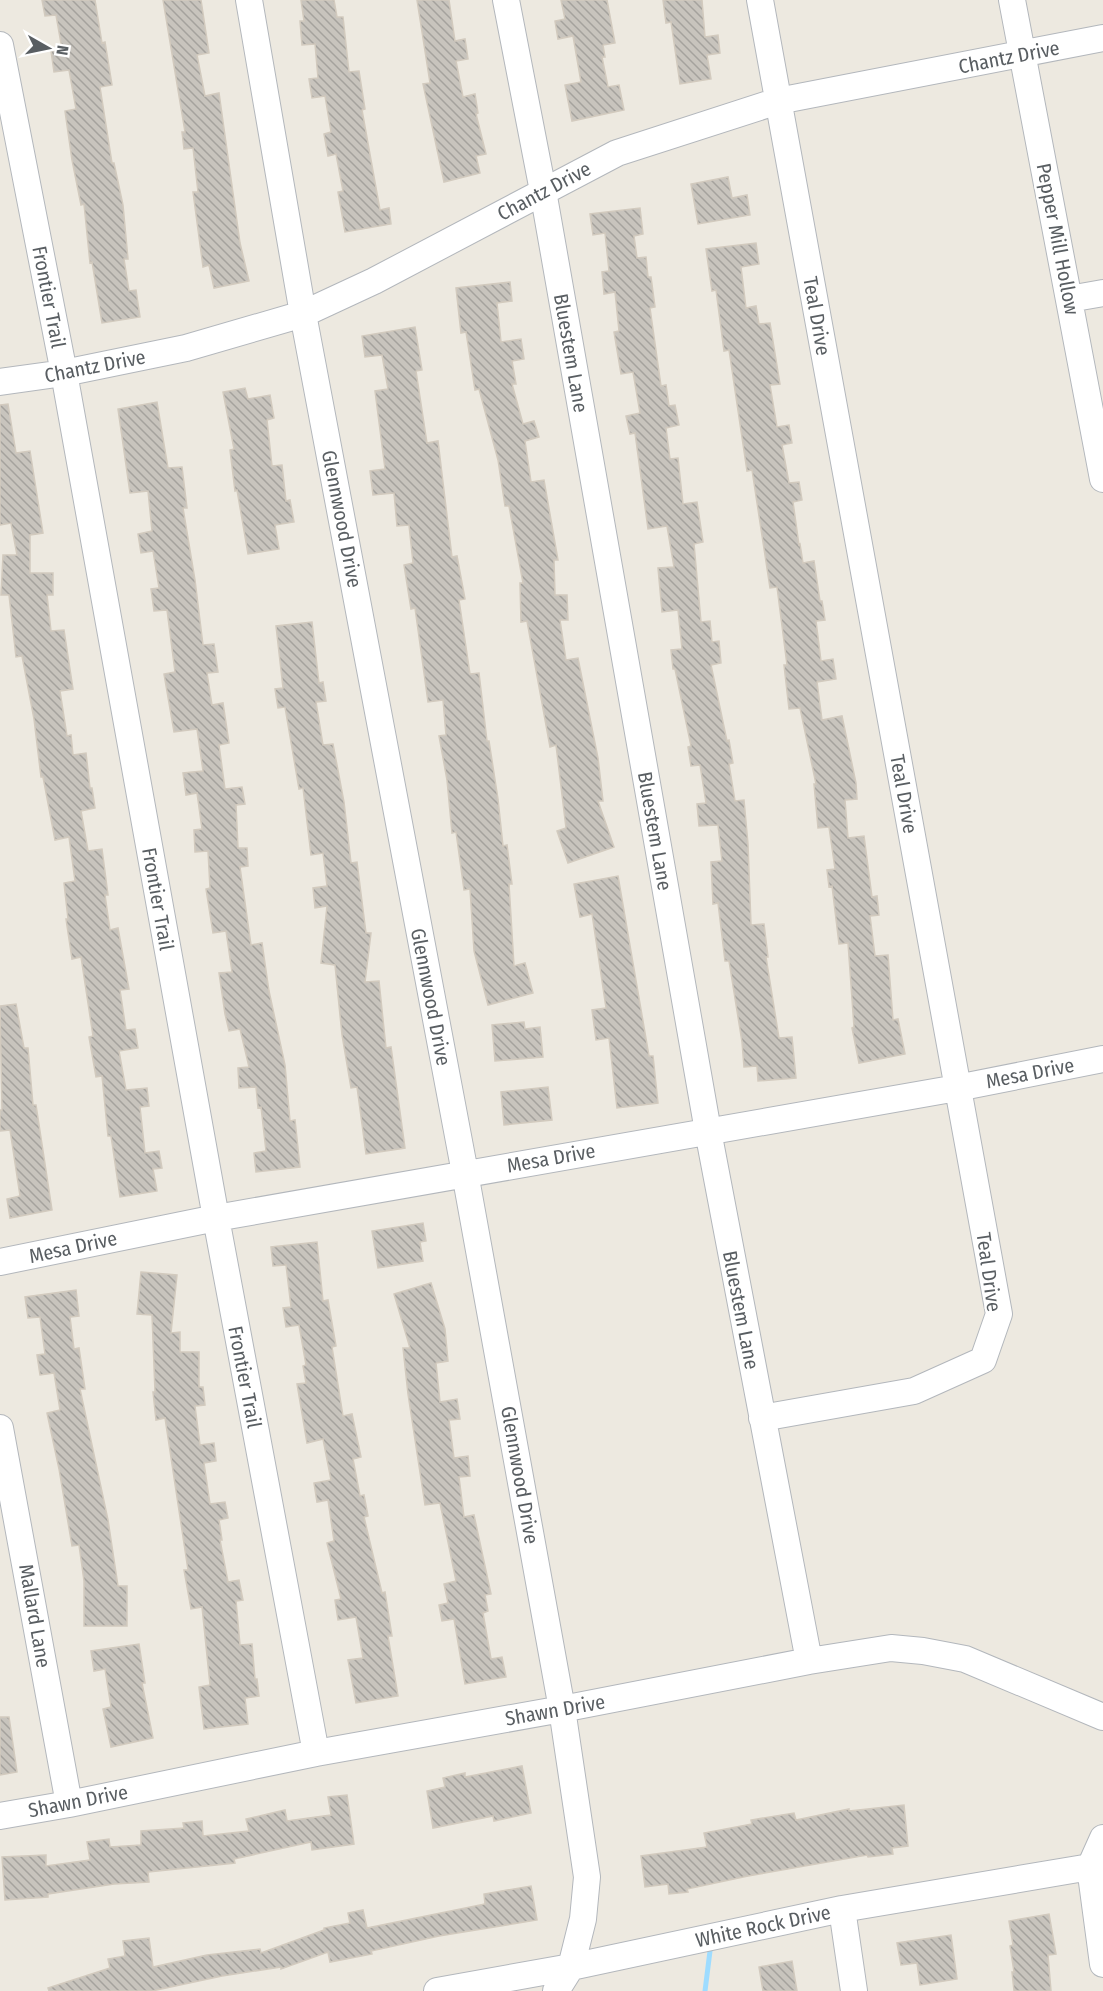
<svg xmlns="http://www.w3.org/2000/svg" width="1103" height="1991" font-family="'Fira Sans Condensed',sans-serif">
  <defs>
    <pattern id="building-back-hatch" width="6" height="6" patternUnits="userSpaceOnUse" patternTransform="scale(1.5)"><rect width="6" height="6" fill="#c8c4bd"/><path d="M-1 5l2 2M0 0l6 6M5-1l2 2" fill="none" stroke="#a5a29d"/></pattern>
  </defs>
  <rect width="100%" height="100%" fill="#ede9e0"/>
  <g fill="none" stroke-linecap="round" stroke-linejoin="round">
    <path stroke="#9edcff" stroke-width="5" d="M705,1991l5,-40"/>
  </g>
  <path fill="url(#building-back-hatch)" stroke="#d2cabe" stroke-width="1.5" d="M42,0h53l7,43 3,-1 7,43 -12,2 12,76h2l9,42 5,54h-4l5,32 7,-1 4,27 -38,6 -10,-61 -2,1 -6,-59 -3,1 -9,-45 -7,-49 11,-2 -7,-39 -15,2 -3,-21 11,-2 -6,-34 -11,1z
    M163,0h38l8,53 -12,2 8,41 14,-3 21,150 9,38 -35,7 -5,-23 -6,2 -10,-75h5l-5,-44 -9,1 -2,-17h3z
    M301,0h33l3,17h6l6,55 10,-1 6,38 -3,1 18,100 9,-2 2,16 -46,8 -7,-40 5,-1 -7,-37 -8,2 -4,-22 7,-2 -6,-36 -13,2 -3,-19 9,-1 -3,-34 -13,1 -2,-24h4z
    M417,0h32l6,41 10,-2 3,20 -12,2 7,36 12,-3 3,19 -2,1 10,40 -10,2 4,17 -36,9 -21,-98 7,-1z
    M561,0h46l8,43 -12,2 2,12h-3l6,30 11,-2 5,25 -52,11 -7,-36 16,-3 -8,-46 -15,3 -3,-18 10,-2z
    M663,0h39l3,37 13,-2 2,18 -13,2 4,24 -31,5 -9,-62 -5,1z
    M728,177l4,21 15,-3 3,20 -52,9 -7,-40z
    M640,208l3,26 -9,2 3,22 9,-1 2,20h3l4,30 -5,1 11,78 5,-1 3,21 6,-1 4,20 -13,3 4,31 8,-1 5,46 14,-2 6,40 -9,2 7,78 9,-1 2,21 7,-1 2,22 -10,2 16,76 2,-1 4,23 -4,1 6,37 9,-1 4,44 3,81 13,-1 4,33h-2l13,81 13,-1 4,41 -38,3 -1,-15 -13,1 -2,-25 -13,-81h-4l-7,-58 -5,1 -2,-42 11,-1 -4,-36 -19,1 -2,-22 9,-1 -6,-38 -9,1 -3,-19 3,-1 -16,-77h-2l-2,-19 11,-1 -4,-39 -16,2 -4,-44 16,-1 -7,-41 -19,3 -13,-96 -5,1 -4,-18 14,-3 -7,-41 -12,2 -7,-42 5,-1 -4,-39 -11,2 -2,-22 7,-1 -4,-38 -12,2 -3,-21z
    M756,243l3,21 -18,3 5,41 10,-2 3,18 11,-1 10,61 -10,1 7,42 12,-2 3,18 -10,2 7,38 10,-1 3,18 -9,2 6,43 1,-1 3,19 11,-2 6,40h2l3,19 -9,1 5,40 12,-2 3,20 -19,3 5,38 20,-4 14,67 1,16 -12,1 3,38 16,-2 8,61 5,-1 2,19 -9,1 5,40 13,-1 5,65 5,-1 7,35 -46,9 -7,-35 2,-1 -6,-84 -9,1 -7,-58 -3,1 -2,-17 8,-1 -6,-42 -11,1 -4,-44h2l-16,-76 -11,1 -5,-44h3l-10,-78 -7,1 -18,-118 -5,1 -18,-121 -5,1 -8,-61 -4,1 -6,-42z
    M510,282l2,19 -15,2 4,39 20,-3 3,20 -12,2 4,23h-4l11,40 11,-3 5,16 -14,4 6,41 13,-2 14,80h-4l1,35h12l1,25h-8l6,40 12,-2 20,100 5,43h-5l16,46 -46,16 -11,-32 9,-3 -10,-83 -6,2 -23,-126 -6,1 -1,-39h3l-14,-77h-4l-7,-46 -19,-71 -4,1 -9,-58 -5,1 -5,-45z
    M415,327l7,43 -6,1 11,72 11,-2 14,116 5,-1 8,43 -6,1 11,74 9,-1 8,68h2l9,58 5,47 4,-1 5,39h-3l5,82 11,-3 8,30 -45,12 -14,-54 -4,-62 -6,1 -8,-58 -4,1 -5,-53 -8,-44 7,-1 -3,-35 -15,2 -13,-94 -4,1 -7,-44 9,-2 -4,-38 -12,1 -3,-33 -21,2 -3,-24 15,-2 -10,-78 13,-2 -6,-34 -17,2 -3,-21z
    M245,388l3,11 22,-4 4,23 -7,2 5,46 10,-1 4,36 4,-1 4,22 -19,3 4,24 -31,5 -11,-64 -2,1 -5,-41 4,-1 -11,-57z
    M157,402l11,66 14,-1 5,41h-4l12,72 8,65 11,-1 4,28 -11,1 5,32 11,-2 6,40 -10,2 6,44 17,-2 3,17 -9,1 2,43h9l1,18 -8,1 11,78 11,-2 7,48 16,74 5,56 5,-1 5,47 -44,5 -2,-19 12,-2 -5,-44 -3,1 -2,-21 -17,1 -1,-20 11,-1 -9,-38 -11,2 -4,-17 -6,-41 13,-1 -6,-41 -13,2 -7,-44 4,-1 -2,-37 -13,1 -1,-22 8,-1 -5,-36 -11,2 -3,-22 20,-2 -6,-42 -23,3 -10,-58 11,-2 -8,-62 -13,1 -3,-22 8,-1 -6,-37 -12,2 -3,-19 14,-3 -4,-40 -18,2 -12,-84z
    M8,404l8,49 14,-2 13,82 -13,2v38h23v22h-6l4,36 13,-1 9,59 -13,2 7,45 4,-1 2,20 13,-2 4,35h2l3,20 -14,3 7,40 14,-2 6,46h-3l5,35 8,-2 11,61 -9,1 6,40 9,-1 3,19 -19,3 7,39 21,-2 2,18 -9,1 5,46 14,-2 3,17 -9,1 4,22 -37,6 -9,-61h-3l-6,-60 -6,1 -7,-40 4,-1 -12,-79 -9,2 -6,-40h2l-4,-36 11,-2 -6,-44 -14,3 -12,-63h-2l-7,-58 -12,-63 -6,1 -7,-62h-8l2,-40h14l-6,-32 -11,2v-120z
    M312,622l7,61 4,-1 3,19 -10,1 7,43 10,-1 11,58 7,61 6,-1 9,71h5l-6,49 14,-1 7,67 5,-1 14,101 -39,6 -9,-67 -6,1 -9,-53 -7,-70 -14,-2 6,-57 -12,2 -2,-20 14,-2 -4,-33 -12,2 -8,-67 -4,1 -14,-82 -7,1 -3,-19 8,-1 -7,-62z
    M618,876l31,180h4l5,47 -41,5 -8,-70 -13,2 -4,-30 14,-2 -14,-94 -12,3 -6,-33z
    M16,1004l8,44h4l5,57h3l16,105 -42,8 -3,-19 13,-3 -10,-66 -10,1v-21h2l-2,-104z
    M524,1022l1,7 15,-2 3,30 -48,4 -3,-36z
    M548,1087l4,33 -48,5 -3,-33z
    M423,1223l3,18 -6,1 3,19 -45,7 -6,-37z
    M317,1242l6,59 5,-1 8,46 -4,1 11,69 9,-2 9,43 -8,2 7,37 4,-1 4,21 -4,1 18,76 3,-1 7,44h-4l10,60 -42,7 -8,-43 15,-2 -7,-41 -18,3 -3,-20 6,-1 -14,-56 7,-2 -6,-41 -11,2 -3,-19 17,-3 -8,-41 -16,4 -10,-59 9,-1 -3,-17 3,-1 -7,-40 -13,2 -3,-19 8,-1 -5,-42 -13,1 -2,-19z
    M141,1272l36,3 -6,58 9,-1v20h19v35h4l2,18 -10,1 5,39 14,-2 2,18 -12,2 6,41 15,-2 3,16 -9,2 3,20h-2l8,42 11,-2 4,20 -7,1 4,44 12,-1 3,35h2l2,17 -14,2 3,26 -44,5 -5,-42 11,-2 -8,-78 -11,2 -7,-39h4l-23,-152 -9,2 -3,-28h2l-3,-77 -15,-1z
    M431,1283l14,46 3,32 -12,2 4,39 17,-3 3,20 -11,1 5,38 14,-2 2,20 -11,1 5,40 10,-2 17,79 -6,1 3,16 -5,2 8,46 11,-2 4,20 -41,7 -11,-65 -12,2 -3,-16 9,-2 -4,-19 12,-3 -16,-78 -15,2 -17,-111 -5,-46h7l-16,-54z
    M76,1290l3,26 -9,1 4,32 5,-1 6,41h-5l28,131 10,66h9v40h-43v-45l-5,-36 -7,1 -13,-77 -12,-56 13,-3 -6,-37 -14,2 -3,-20 8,-1 -5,-37 -12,1 -3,-21z
    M139,1644l6,39h-3l11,55 -42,9 -8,-38 8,-2 -6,-38 -11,2 -3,-20z
    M0,1717h9l8,55 -17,3z
    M522,1766l9,47 -37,8 -1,-5 -60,12 -6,-37 18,-4 -2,-9 22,-5v4z
    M347,1795l7,49 -42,6 -1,-8 -77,17 1,4 -87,9 1,10 -35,2 -66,10v3l-43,3 -3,-43 44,-2v11l44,-6 -3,-18 22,-3 1,8 31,-2v-14l43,-3 -1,-5 19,-2 1,15 46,-5 -3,-12 39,-9 2,11 44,-6 -3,-18z
    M904,1805l4,41 -16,2 1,6 -25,3 -1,-2 -119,21 -61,13 1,3 -19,2 -1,-10 -23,3 -4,-31 66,-9 -3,-14 48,-9 -1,-4 43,-7 2,7 53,-11v2z
    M531,1886l6,34 -98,16 -68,15 1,3 -42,8 -2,-10 -47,17v-2l-59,9 -70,15h-103l-1,-3 62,-20 -2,-9 17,-3 -2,-15 26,-3 4,29 54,-12 53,-6 1,4 63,-23v-2l26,-5 -2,-10 15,-3 4,18 118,-24 -1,-10z
    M1049,1914l7,40 -8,1 3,36h-37l-2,-19h2l-4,-26 3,-1 -4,-24z
    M951,1935l6,44 -37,6 -3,-22 -16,2 -4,-22z
    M792,1961l5,30h-34l-4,-24z"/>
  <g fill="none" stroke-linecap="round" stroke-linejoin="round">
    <defs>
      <path id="minor" d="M249,0l54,314 162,859 97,536 25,168 -4,42 -12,48 -15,24
        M506,0l37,191 165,940 101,530
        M760,0l239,1314 -16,46 -69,31 -152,27
        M1012,0l91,479
        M0,45l64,328 152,845 100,535
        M1069,299l34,-6
        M0,382l64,-9 122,-25 117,-34 71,-33 243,-128 161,-52 325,-63
        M0,1262l216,-44 741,-130 146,-29
        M0,1428l69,376
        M0,1816l69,-12 247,-51 246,-44 247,-48 82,-13 32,3 42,8 138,58
        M1103,1838l-13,29 13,97
        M842,1909l12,82
        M437,1991l134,-24 271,-58 248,-42"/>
    </defs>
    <use href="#minor" stroke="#b3b7bc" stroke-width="28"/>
    <use href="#minor" stroke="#fff" stroke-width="26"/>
  </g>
  <g text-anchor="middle" stroke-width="4.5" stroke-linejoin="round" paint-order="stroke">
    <g font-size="20" fill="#595e62" stroke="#fff">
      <text transform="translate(1009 57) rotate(-11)" y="7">Chantz Drive</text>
      <text transform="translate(544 191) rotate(-28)" y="7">Chantz Drive</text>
      <text transform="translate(1058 239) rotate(79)" y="7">Pepper Mill Hollow</text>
      <text transform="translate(49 297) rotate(79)" y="7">Frontier Trail</text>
      <text transform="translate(817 316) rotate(80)" y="7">Teal Drive</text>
      <text transform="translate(571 353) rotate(80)" y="7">Bluestem Lane</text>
      <text transform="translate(95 366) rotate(-11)" y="7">Chantz Drive</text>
      <text transform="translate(342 519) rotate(79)" y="7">Glennwood Drive</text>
      <text transform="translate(904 794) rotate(80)" y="7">Teal Drive</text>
      <text transform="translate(655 831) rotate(80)" y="7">Bluestem Lane</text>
      <text transform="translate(158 899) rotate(80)" y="7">Frontier Trail</text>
      <text transform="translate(431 997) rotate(79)" y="7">Glennwood Drive</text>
      <text transform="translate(1030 1073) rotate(-11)" y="7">Mesa Drive</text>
      <text transform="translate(551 1158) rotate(-10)" y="7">Mesa Drive</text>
      <text transform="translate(73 1247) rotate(-12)" y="7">Mesa Drive</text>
      <text transform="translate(989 1272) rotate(82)" y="7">Teal Drive</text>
      <text transform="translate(741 1310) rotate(79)" y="7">Bluestem Lane</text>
      <text transform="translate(245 1377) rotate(79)" y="7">Frontier Trail</text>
      <text transform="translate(520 1475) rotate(80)" y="7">Glennwood Drive</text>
      <text transform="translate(35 1616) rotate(80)" y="7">Mallard Lane</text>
      <text transform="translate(555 1710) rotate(-10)" y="7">Shawn Drive</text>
      <text transform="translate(78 1801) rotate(-11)" y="7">Shawn Drive</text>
      <text transform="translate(763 1926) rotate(-12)" y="7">White Rock Drive</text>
    </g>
  </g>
  <g transform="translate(48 48) rotate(99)" stroke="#ffffff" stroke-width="4.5" paint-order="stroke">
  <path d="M0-4.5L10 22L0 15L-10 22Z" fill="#595e62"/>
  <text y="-9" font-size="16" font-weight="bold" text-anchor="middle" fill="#595e62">N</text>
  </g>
</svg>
